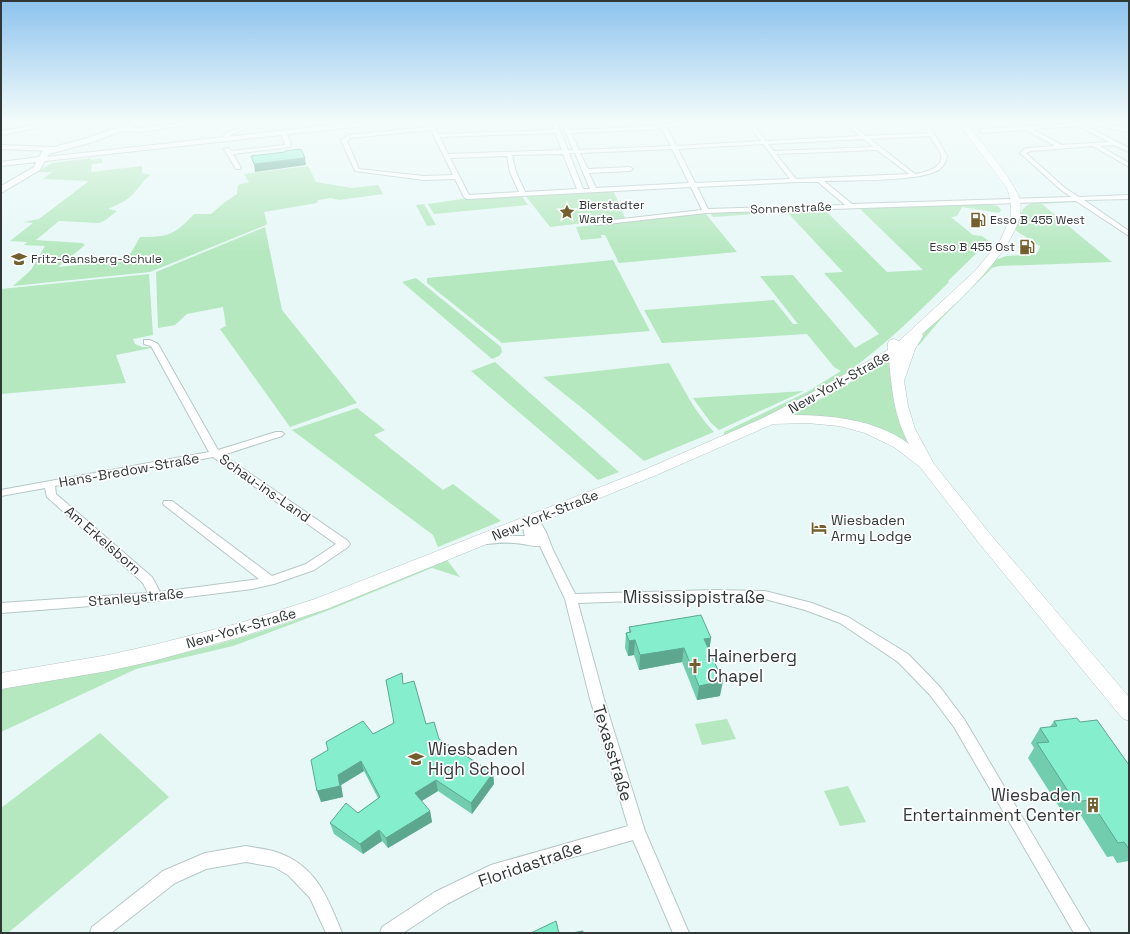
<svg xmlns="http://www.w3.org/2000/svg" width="1130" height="934" font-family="'Space Grotesk',sans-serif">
  <rect width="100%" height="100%" fill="#e7f8f7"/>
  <path fill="#b5e8bf" d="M91,158v2l11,-2v5l-10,1 -1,8 51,-6v7l9,2c-9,5 -13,15 -20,21 -6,6 -15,9 -23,13l9,2 -13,10 -5,2 -40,-2 -23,19 46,3 3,2 -27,22 69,-7 13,-23c29,0 34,-2 54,-23h17l14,-12 12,-8 1,-9 11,-3 -5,-8 64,-8 8,16 36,6 26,-3 5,9 -44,6 -8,-2 -13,2 -1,3 -53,9 3,11 -1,2 -116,47 -137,14 18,-16 14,-24 -21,-1 3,-3 -17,-1 23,-18 -10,-1 16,-3 50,-38 -46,-2 9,-7h-15l15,-9z
    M613,190l12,28 -75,9 -25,-32z
    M521,195l7,10 -94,9 -6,-10 40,-6z
    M1071,201l3,1 -32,2 70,58 -113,4 -7,2 -52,52 -21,25 -4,1 9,-13 69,-72 13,-5 29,-2 3,-2 2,-6 -25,-16c2,-6 5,-18 10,-23 8,-8 34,-6 46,-6z
    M982,203l16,3 3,4 -2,3 -37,-6 -5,9 -6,1 22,18 9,1 7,5 -41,40 1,1c-32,32 -66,65 -103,91 -37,25 -79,43 -119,63l-3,-2v-2l85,-41 32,-20 -7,-4 -27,-33 -145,9 -18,-33 130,-10 19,24h5l-38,-48 33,-1 62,73 24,-14 -55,-61 19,-1 -56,-60 -74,5 -3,-4 113,-5 64,64 36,-2 -65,-63z
    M424,204l12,21 -9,1 -11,-21z
    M705,213l32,39 -118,11 -14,-28h-4l1,3 -21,2 -5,-13z
    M265,227l17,83 75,93 -67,24 -70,-98 6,-3 -3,-19 -36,7 -12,11 -17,3 -2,-56z
    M613,260l37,71 -148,12 -75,-60v-5z
    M149,274l4,61 -20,4 2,5 7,3h14l-40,8 10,28 -125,11v-105z
    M416,278l85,69 1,5 -3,4 -7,3 -90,-77z
    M890,357l21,89 -49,-23 -30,-6 -43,-1 54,-29z
    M495,362l124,110 -21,8 -127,-109z
    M669,363c14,24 26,50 45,69l-70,29 -57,-49 -44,-35z
    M804,391l-85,39 -8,-7 -18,-25z
    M357,408l28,22 -11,5 69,55 10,-6 48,37 -63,26 -5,-12 -141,-105z
    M447,560l13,17 -28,-9 -100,41 -99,37 -97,23 -135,63v-43c83,-15 167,-29 248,-54 68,-20 133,-48 198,-75z
    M727,719l9,20 -34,6 -7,-21z
    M100,733l69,64 -161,136h-7v-125z
    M848,786l18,36 -26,4 -16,-35z"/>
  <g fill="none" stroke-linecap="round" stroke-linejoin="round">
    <defs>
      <path id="street" d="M48,123h12l-59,12v-4z
        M183,123h17l-59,9 -18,-1 -3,-2 3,-2 18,1z
        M253,123h8l-29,11 -2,2v4l-5,-1 -1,-4 4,-3z
        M428,123h5l5,11 116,-4 -2,-7h5l11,27h5l-11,-27h5l3,7 91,-4 -1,-3h50l-43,4 9,19 85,-5 -14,-18h5l14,18 94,-5 -15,-13h5l16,13 62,-3 -5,-10h5l19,33c-1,5 -3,10 -7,13 -16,13 -92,11 -116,12l28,23 219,-7 -10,-7 -41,-37 6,-5 29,-2 -29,-16 -44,3 -3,-2 3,-2 98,-6 49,25v4l-15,-7 -14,1 29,17v4l-36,-21 -62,5 -5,2 39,35 14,9 50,-2v4l-45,1 45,31v5l-53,-35 -370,12 -109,12 -2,-1v-2l107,-12 -11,-23 -224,12 -3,-2 -9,-18 -31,1 -69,-9 -14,-31 8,-5 80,-8zM1079,126l30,16 -47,3 -30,-16zM662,129l9,17 -92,4 -8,-17zM431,130l22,45 -29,1 -65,-7 -12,-28 3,-3zM555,133l7,17 -114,4 -8,-17zM930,136c3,6 9,13 11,19 3,13 -17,18 -26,19l-45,-35zM864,139l9,8 -99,4 -6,-7zM763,144l27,35 -95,4 -17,-34zM672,149l17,34 -93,5 -7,-15 41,-2 3,-2 -3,-2 -42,2 -8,-16zM877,150l32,24 -113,5 -20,-25zM569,153h6l15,36h-7zM563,154l14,35 -52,3 -9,-20 -4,-17zM507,156l3,16 9,20 -50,3 -19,-37zM798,182h20l27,23 -137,4 -11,-22z
        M284,131l3,2 4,12 -2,2 -56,7 8,14 -1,1h-4l-12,-20 5,-1 2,3 54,-6 -4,-12z
        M1,145l50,2 3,2 -3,2 -50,-2z
        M144,340h6l8,4 60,106 58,-18h6l2,2 -2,2 -59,19 125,86 2,3 -2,3 -34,23 -40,14 -22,5 -96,12 -155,12v-10l147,-10 -5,-10 -96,-86 -2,-9 -44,8v-6l208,-38 -58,-106 -7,-2zM213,457l123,87 -30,20 -34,12 -100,-75h-8l-1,2 1,2 95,74 -99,13 -8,-15 -96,-83 -1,-8z
        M533,516l4,1 9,15 7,18 22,44 140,-4 50,1 47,12 36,14 60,37 32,33 24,32 127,214h-17l-120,-206 -24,-32 -32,-33 -58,-39 -35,-13 -40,-11 -50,-1 -137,5 26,96 41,132 44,102h-16l-40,-93 -140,40 -46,24 -44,29h-23l2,-6 53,-35 56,-27 137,-39 -38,-127 -25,-100 -25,-53c-5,1 -19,-3 -26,-3 -9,-1 -18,0 -27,1l-4,-1 -2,-3 2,-3 4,-1h38c-2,-5 -2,-12 1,-18z
        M246,846c10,2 21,3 30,6 40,13 52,46 66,81h-16l-16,-35 -22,-23 -14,-8 -28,-5 -40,7 -31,14 -64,50h-21l2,-6 71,-56 42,-18z"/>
      <path id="secondary" d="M131,123h11l-49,19 -44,12 -2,3 302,-34h25l-3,2 -326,36 -5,9 -39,23v-7l33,-19 2,-5 -35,4v-4l38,-5 4,-7 44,-12z
        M1084,123h17l28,5v4z"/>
      <path id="primary" d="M958,123h8c13,17 50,59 54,78 9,39 -70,109 -98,133l1,2 -8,13 -11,32 4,25 7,23 19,35 57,71 138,162v24l-7,-3 -143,-175 -59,-76 -26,-20 -29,-14 -26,-7 -32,-3 -34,1 -119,52 -327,133 -87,28 -87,24 -45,10 -107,18v-16l107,-18 45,-10 87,-22 75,-24 329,-129 78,-34 41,-18 50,-26 75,-42v-7l2,-3 4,-1 5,2 77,-71 25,-31 10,-23v-15l-4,-13zM889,360c3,31 5,56 20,84 -33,-25 -79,-29 -119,-29z"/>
    </defs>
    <use href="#street" stroke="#b7c7c6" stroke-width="2"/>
    <use href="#secondary" stroke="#b7c7c6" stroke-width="2"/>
    <use href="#primary" stroke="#b7c7c6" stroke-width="1"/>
    <use href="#street" fill="#fff" fill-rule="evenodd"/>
    <use href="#secondary" fill="#fff" fill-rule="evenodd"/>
    <use href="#primary" fill="#fff" fill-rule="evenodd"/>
  </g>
  <path fill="#72cdaf" d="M629,627l82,11 -2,11 11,47 -23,4 -15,-38 -43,8 -5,-15 -6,1 -3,-8 1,-15 3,-1z
    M404,684l22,40 13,15 54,34 1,11 -22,30 -34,-23 -17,10 9,10 2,11 -44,26 -6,-7 -19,13 -29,-20 -4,-11 28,-10 20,-15 -14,-27 -23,14 2,12 -22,5 52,-68 21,-11z
    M1054,721l26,1 49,43v96l-12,2 -4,-7 -6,1 -27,-43 -15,2 -37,-58 6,-10 -3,-5 9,-15 10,-1z"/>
  <path fill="#5da78f" d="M305,158l1,7 -51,7 -1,-8z
    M711,638l-2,14 -5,-13z
    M635,640l-1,15 -6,1 1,-15z
    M684,648l-2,14 -43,8 1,-15z
    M723,681l-3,15 -23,4 2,-14z
    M361,761l3,10 -23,14 2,12 -22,5 -4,-11 21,-16z
    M493,773l1,11 -22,30 -1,-11z
    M436,780l2,11 -21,13 -2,-11z
    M430,811l2,11 -44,26 -2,-10z
    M379,830l3,11 -19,13 -3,-10z"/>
  <path fill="#85eecc" stroke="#5da78f" d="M301,149l4,9 -51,6 -3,-8 34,-4v-1z
    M701,615l10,23 -7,1 19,42 -24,5 -15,-38 -44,7 -5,-15 -6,1 -3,-8 5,-1 -2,-5z
    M402,673l1,11 11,-3 12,43 8,-2 5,17 54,34 -22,30 -35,-23 -21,13 15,18 -44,27 -7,-8 -19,14 -30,-21 16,-20 12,10 22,-16 -19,-36 -23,14 2,11 -23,5 -6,-31 17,-10 -2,-8 37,-21 10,13 21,-11 -8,-43z
    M1077,718l3,4 17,-2 32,45v84l-5,-7 -6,1 -28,-43 -15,2 -38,-59 12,-1 -9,-14 17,-2 -3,-5z
    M556,921l3,12h-28z
    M583,931v2h-11z"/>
  <linearGradient id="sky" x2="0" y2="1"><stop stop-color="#8dc3ee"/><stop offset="0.48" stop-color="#f4fcfb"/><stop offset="1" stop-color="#f4fcfb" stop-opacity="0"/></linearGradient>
  <rect width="1130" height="254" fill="url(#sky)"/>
  <defs>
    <symbol id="sight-bare" viewBox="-9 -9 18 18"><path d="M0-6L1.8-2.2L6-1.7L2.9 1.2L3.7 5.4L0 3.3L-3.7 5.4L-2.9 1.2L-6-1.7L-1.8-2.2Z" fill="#73602e" stroke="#fff" stroke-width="2.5" paint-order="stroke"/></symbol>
    <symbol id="fuel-bare" viewBox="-9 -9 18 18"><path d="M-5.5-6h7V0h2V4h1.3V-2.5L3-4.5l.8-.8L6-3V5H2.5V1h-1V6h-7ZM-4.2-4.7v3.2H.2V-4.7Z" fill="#73602e" stroke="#fff" stroke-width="2.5" paint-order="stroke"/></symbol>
    <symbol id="school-bare" viewBox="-9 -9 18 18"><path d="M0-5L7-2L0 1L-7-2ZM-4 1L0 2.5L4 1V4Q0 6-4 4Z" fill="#73602e" stroke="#fff" stroke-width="2.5" paint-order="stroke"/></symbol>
    <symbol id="hotel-bare" viewBox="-9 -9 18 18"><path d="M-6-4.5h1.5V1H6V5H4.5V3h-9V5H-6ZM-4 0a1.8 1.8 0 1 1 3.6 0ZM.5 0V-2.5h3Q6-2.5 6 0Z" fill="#73602e" stroke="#fff" stroke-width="2.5" paint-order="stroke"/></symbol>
    <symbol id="church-bare" viewBox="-9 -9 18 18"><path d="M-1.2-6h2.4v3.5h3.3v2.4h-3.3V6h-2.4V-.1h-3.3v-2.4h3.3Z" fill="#73602e" stroke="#fff" stroke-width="2.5" paint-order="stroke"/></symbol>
    <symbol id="building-bare" viewBox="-9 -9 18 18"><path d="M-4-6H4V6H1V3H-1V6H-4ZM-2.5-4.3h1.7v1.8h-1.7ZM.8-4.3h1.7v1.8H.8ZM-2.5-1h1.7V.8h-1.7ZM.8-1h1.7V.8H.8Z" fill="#73602e" stroke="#fff" stroke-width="2.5" paint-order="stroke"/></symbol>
  </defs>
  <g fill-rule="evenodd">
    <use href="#sight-bare" x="556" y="201" width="22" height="22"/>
    <use href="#fuel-bare" x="967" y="209" width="22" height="22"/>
    <use href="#fuel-bare" x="1016" y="236" width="22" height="22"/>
    <use href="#school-bare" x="8" y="248" width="22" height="22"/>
    <use href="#hotel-bare" x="808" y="517" width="22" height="22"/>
    <use href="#church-bare" x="684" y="655" width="22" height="22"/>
    <use href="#school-bare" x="405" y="748" width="22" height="22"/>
    <use href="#building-bare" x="1082" y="794" width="22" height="22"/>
  </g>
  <g text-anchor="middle" stroke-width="3.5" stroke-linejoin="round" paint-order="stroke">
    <g font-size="12" fill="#303736" stroke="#fff" text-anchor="start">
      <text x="579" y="209">Bierstadter<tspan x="579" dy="14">Warte</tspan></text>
      <text x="990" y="224">Esso B 455 West</text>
      <text x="1015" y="251" text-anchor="end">Esso B 455 Ost</text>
      <text x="31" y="263">Fritz-Gansberg-Schule</text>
    </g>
    <g font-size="12" fill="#303736" stroke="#fff">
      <text transform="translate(791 208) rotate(-2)" y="4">Sonnenstraße</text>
    </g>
    <g font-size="14" fill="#303736" stroke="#fff">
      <text transform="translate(839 382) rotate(-29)" y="5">New-York-Straße</text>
      <text transform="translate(129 470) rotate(-10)" y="5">Hans-Bredow-Straße</text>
      <text transform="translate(265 488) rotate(35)" y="5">Schau-ins-Land</text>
      <text transform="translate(545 515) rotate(-22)" y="5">New-York-Straße</text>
      <text transform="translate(103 540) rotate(41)" y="5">Am Erkelsborn</text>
      <text transform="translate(136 597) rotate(-5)" y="5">Stanleystraße</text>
      <text transform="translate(241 628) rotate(-16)" y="5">New-York-Straße</text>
    </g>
    <g font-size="14" fill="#303736" stroke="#fff" text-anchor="start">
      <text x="831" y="525">Wiesbaden<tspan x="831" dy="16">Army Lodge</tspan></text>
    </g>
    <g font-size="17" fill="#303736" stroke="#fff">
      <text x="694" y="603">Mississippistraße</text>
      <text transform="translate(613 753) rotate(73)" y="6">Texasstraße</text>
      <text transform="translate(530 864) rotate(-19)" y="6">Floridastraße</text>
    </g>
    <g font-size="17" fill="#303736" stroke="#fff" text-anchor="start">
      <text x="707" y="662">Hainerberg<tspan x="707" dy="20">Chapel</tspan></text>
      <text x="428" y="755">Wiesbaden<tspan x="428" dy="20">High School</tspan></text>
      <text x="1081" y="801" text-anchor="end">Wiesbaden<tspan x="1081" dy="20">Entertainment Center</tspan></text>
    </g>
  </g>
  <rect width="1130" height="934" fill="none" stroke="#303736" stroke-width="4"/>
</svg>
